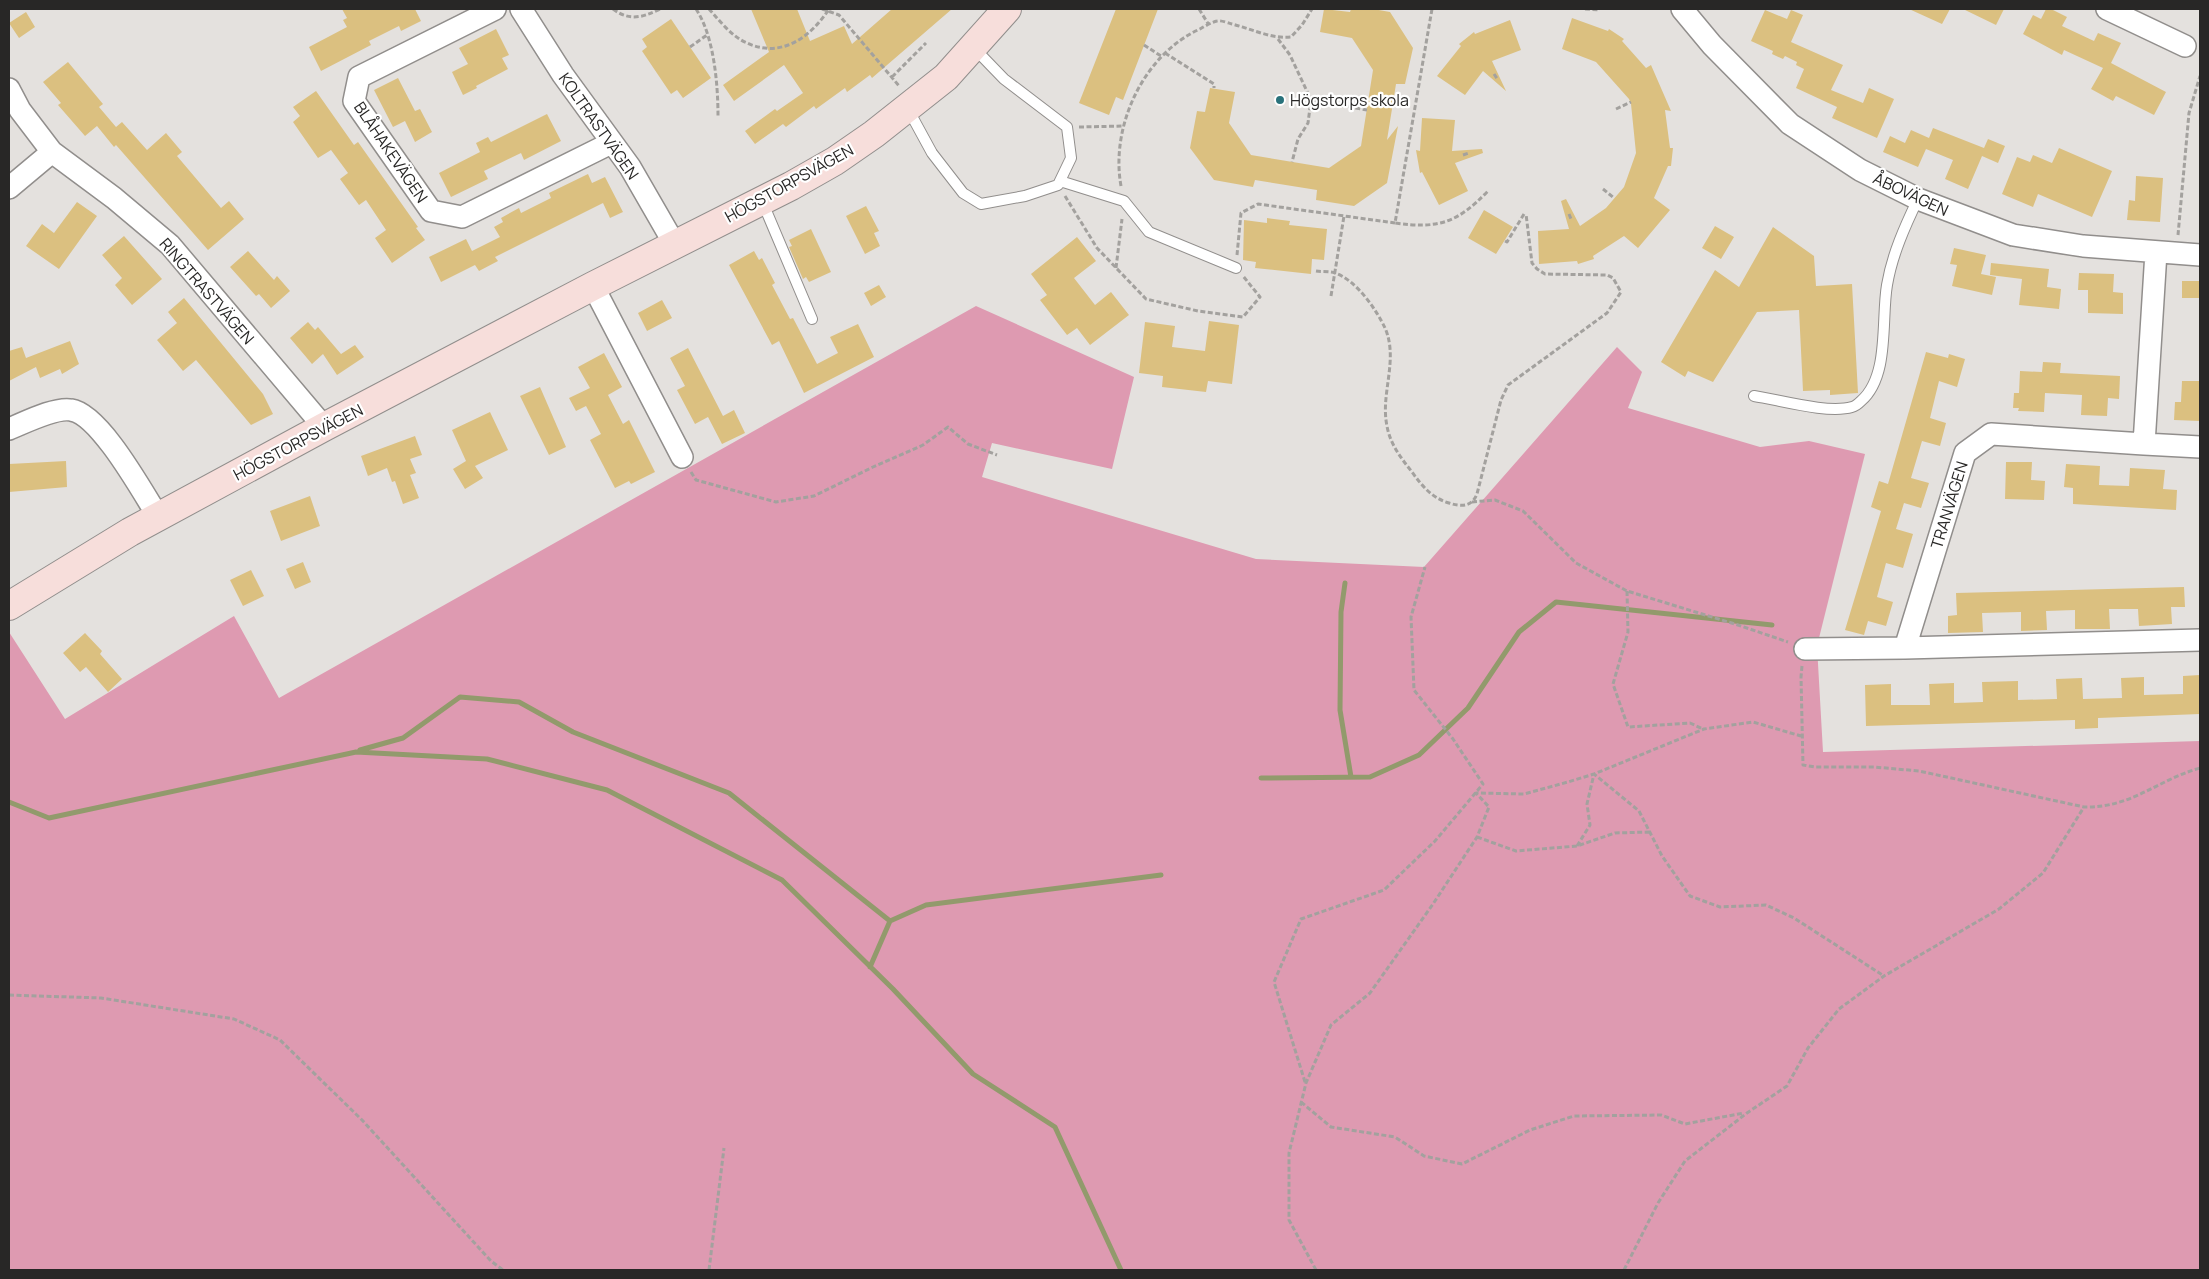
<svg xmlns="http://www.w3.org/2000/svg" width="2209" height="1279" font-family="Manrope,sans-serif">
  <rect width="100%" height="100%" fill="#e4e1de"/>
  <path fill="#de9ab1" d="M976,306l158,71 -22,92 -120,-26 -10,34 274,82 168,8 193,-220 25,25 -14,36 132,39 49,-6 56,13 -48,192 6,106 377,-11v529h-2191v-638l56,87 169,-103 45,82z"/>
  <g fill="none" stroke-linecap="round" stroke-linejoin="round">
    <path stroke="#929a6c" stroke-width="5" d="M1345,583l-4,29 -1,98 11,67
      M360,750l43,-12 57,-41 59,5 54,30 156,61 161,128
      M1261,778l109,-1 49,-22 49,-47 51,-76 37,-30 216,23
      M9,802l40,16 307,-66 131,7 120,31 175,90 111,109 80,85 82,53 66,143
      M870,967l20,-46 36,-16 235,-30"/>
  </g>
  <path fill="#dbc080" d="M342,9h73l6,12 -20,10 -2,-5 -30,15 2,4 -50,26 -12,-24 38,-20 -4,-7 4,-2z
    M751,9h46l13,32 34,-15 8,18 40,-35h60l-80,69 -2,-3 -23,17 -2,-4 -29,21 -2,-3 -28,21 -3,-3 -28,20 -10,-13 30,-22 2,2 26,-18 -19,-28 -50,36 -11,-16 46,-33z
    M1116,9h42l-35,91 -7,-3 -7,18 -30,-12z
    M1324,9l26,3 1,-3h22l17,3 23,36 -8,36h-9l-9,56 11,-14 -11,57 -33,23 -38,-6 1,-10 -62,-10 -2,7 -39,-7 -24,-32 7,-37 8,1 5,-24 25,4 -6,31 22,32 78,13 32,-22 12,-76 -21,-32 -32,-6z
    M1909,9h41l-8,15z
    M1963,9h41l-8,16z
    M2046,9h5l16,8 -5,9 32,15 4,-8 23,10 -10,20 55,29 -12,23 -38,-19 -3,5 -22,-12 12,-21 -39,-18 -2,5 -39,-21 10,-19 8,4z
    M1765,10l22,9 4,-9 12,5 -12,27 52,23 -12,25 32,13 6,-15 25,11 -17,39 -45,-20 5,-11 -41,-19 8,-19 -8,-4 1,-3 -12,-6 -2,3 -11,-5 1,-3 -22,-10z
    M26,12l9,15 -16,11 -10,-15z
    M1572,18l36,13 1,-2 15,10 -2,2 24,27 5,-3 20,46 -6,-1 5,38h3l-2,18h-3l-14,32 16,12 -32,38 -14,-12 -31,20 1,3 -16,5 -1,-3 -38,3 -1,-33 31,-2 -8,-28 5,-2 14,27 26,-18 18,-21 12,-34 -5,-49 -2,-5 -33,-37 -34,-13z
    M671,19l40,59 -28,20 -6,-8 -6,4 -29,-43 5,-4 -5,-8z
    M1510,20l11,30 -29,11 14,30 -23,-20 -18,24 -28,-19 24,-30 -2,-2 15,-12 1,2z
    M496,29l13,26 -7,3 6,11 -32,17 1,2 -14,7 -11,-23 16,-8 -9,-16z
    M68,62l35,42 -4,3 17,20 6,-5 25,28 19,-17 16,19 -5,4 44,52 8,-7 15,18 -36,31 -92,-105 -2,2 -17,-21 -12,10 -27,-31 3,-2 -18,-21z
    M398,78l17,33 5,-2 12,23 -17,10 -10,-21 -12,6 -19,-37z
    M316,91l38,54 4,-3 60,85 -2,1 9,12 -33,23 -17,-25 11,-8 -20,-30 -7,5 -19,-26 8,-6 -17,-23 -13,8 -25,-36 7,-6 -7,-9z
    M547,114l14,27 -37,19 -3,-7 -37,18 4,8 -37,18 -12,-24 41,-21 -4,-9 12,-6 3,5z
    M1422,118l33,2 -3,31 30,-2 1,4 -28,10 13,28 -29,14 -17,-33 -2,1 -4,-23 4,1z
    M1933,128l51,20 4,-9 17,7 -7,17 -16,-7 -14,33 -23,-10 8,-19 -27,-11 -8,18 -35,-15 7,-16 15,7 6,-13 18,8z
    M2059,148l53,23 -20,46 -54,-23 -5,13 -31,-13 15,-37 13,5 3,-7 19,8z
    M588,174l4,9 13,-6 18,35 -13,6 -7,-15 -108,54 3,4 -19,10 -4,-6 -34,17 -12,-25 37,-18 6,12 28,-14 -6,-10 9,-5 -2,-4 18,-10 2,5 30,-15 -2,-5z
    M2136,176l27,2 -3,44 -33,-2 2,-20 6,1z
    M77,202l20,14 -38,53 -33,-23 16,-22 12,9z
    M866,206l13,25 -5,2 6,13 -15,8 -19,-38z
    M1484,210l29,17 -17,27 -28,-16z
    M1267,218l23,3 -1,4 38,4 -3,31 -12,-1 -1,15 -56,-6 1,-6 -13,-2 1,-40 23,3z
    M1715,226l19,11 -13,22 -19,-11z
    M1773,227l41,29 2,30 36,-2 6,109 -28,2v-5l-27,1 -4,-81 -42,2 -44,70 -25,-11 -3,6 -24,-15 54,-92 24,17z
    M811,229l20,43 -22,10 -3,-5 -3,2 -14,-32 3,-1 -3,-6z
    M124,236l38,43 -30,26 -17,-20 7,-7 -20,-23z
    M1077,237l19,24 -22,17 21,27 16,-13 18,23 -39,30 -13,-17 -10,7 -27,-35 7,-5 -16,-21z
    M1954,248l32,7 -5,19 15,3 -4,18 -40,-9 5,-21 -7,-1z
    M248,251l26,29 3,-4 13,15 -19,17 -12,-14 -3,2 -26,-29z
    M754,251l5,9 3,-2 13,25 -3,2 18,34 3,-1 24,46 21,-11 -8,-16 28,-13 16,33 -70,36 -25,-52 -7,4 -43,-80z
    M1991,263l58,6 -2,18 14,2 -2,20 -40,-4 3,-26 -32,-4z
    M2079,273l35,1 -1,18 10,1v21l-35,-1v-23h-10z
    M2182,281h18v17h-18z
    M879,285l7,12 -15,9 -7,-13z
    M184,298l79,96 10,20 -22,11 -55,-65 -13,11 -26,-31 20,-17 -9,-11z
    M662,300l10,18 -25,13 -9,-18z
    M1209,321l30,4 -7,59 -24,-3 -2,11 -44,-5 1,-11 -24,-3 6,-51 30,4 -3,21 33,4z
    M308,322l7,8 3,-3 23,27 14,-9 9,12 -27,18 -14,-21 -11,10 -22,-26z
    M70,341l9,23 -17,10 -2,-5 -20,9 -4,-11 -27,14v-30l13,-4 4,11z
    M688,348l35,68 11,-6 11,23 -23,11 -14,-27 -13,7 -18,-34 8,-4 -15,-28z
    M1926,352l22,6 1,-4 16,5 -8,28 -18,-6 -9,37 16,5 -6,23 -18,-5 -11,37 18,5 -8,25 -17,-5 -8,26 17,5 -10,34 -17,-5 -9,34 16,5 -7,24 -18,-5 -4,14 -19,-5 36,-119 -10,-4 8,-26 9,3z
    M604,353l18,34 -14,8 15,29 6,-4 26,52 -24,12 -2,-3 -14,7 -25,-48 11,-6 -15,-28 -10,5 -7,-13 21,-10 -12,-21z
    M2043,362l18,1 -1,10 60,3 -1,23 -11,-1 -1,18 -26,-1 1,-20 -37,-2 -1,19 -26,-1 1,-3h-6l1,-15h5l1,-22 22,1z
    M2182,381h18v40l-26,-1 1,-18h6z
    M540,387l26,60 -17,8 -29,-59z
    M490,412l18,38 -33,16 8,12 -18,11 -12,-20 13,-8 -14,-31z
    M415,436l7,19 -12,4 6,14 -6,2 9,23 -16,6 -8,-23 -3,1 -5,-14 -19,8 -7,-20z
    M66,461l1,26 -58,5v-28z
    M2006,462h26l-1,18 14,1 -1,19 -39,-1z
    M2066,464l34,2 -1,19 30,1 1,-18 35,2 -2,19 14,1 -1,20 -103,-6v-16l-9,-1z
    M310,496l10,30 -39,15 -11,-30z
    M303,562l8,20 -16,7 -9,-20z
    M251,570l13,26 -21,10 -13,-26z
    M2184,587l1,20h-14l1,17 -33,2 -1,-17h-29l1,20h-35v-19l-29,1 1,19 -26,1v-19l-39,1 1,19 -35,1v-17l9,-1 -1,-22z
    M85,633l17,18 -2,3 22,25 -14,13 -22,-25 -6,5 -17,-19z
    M2200,675v39l-102,4v10l-23,1v-9l-209,6 -1,-41 26,-1v21h39l-1,-21 25,-1v20l29,-1 -1,-20 36,-1v19l39,-1 -1,-20 26,-1 1,21 39,-1 -1,-20 23,-1v18l39,-1v-18z"/>
  <g fill="none" stroke-linecap="round" stroke-linejoin="round">
    <defs>
      <path id="lane" d="M908,109l24,44 31,40 18,11 44,-8 33,-11 13,-27 -4,-31 -63,-48 -30,-31
        M1060,181l64,20 25,31 87,36
        M762,201l50,118
        M1754,396c26,4 74,18 98,11 4,-1 7,-4 9,-6 29,-25 20,-82 26,-116 5,-30 18,-59 31,-86"/>
      <path id="street" d="M495,9l-136,68 -5,24 77,110 31,6 149,-74
        M521,9l42,66 67,92 45,78
        M1682,9l30,36 78,79 70,46 58,29 95,36 70,11 117,9
        M2107,9l78,37
        M9,89l11,21 32,42 62,46 56,47 154,182
        M9,188l43,-36
        M593,286l89,171
        M9,429c15,-6 46,-22 62,-19 29,4 72,83 88,108
        M2144,444l56,3
        M1905,648l60,-195 26,-19 153,10 12,-192
        M1805,649l100,-1 295,-8"/>
      <path id="secondary" d="M9,606l121,-74 194,-105 269,-141 198,-100 44,-25 39,-27 72,-57 61,-68"/>
    </defs>
    <use href="#lane" stroke="#918e8c" stroke-width="12"/>
    <use href="#street" stroke="#918e8c" stroke-width="24"/>
    <use href="#secondary" stroke="#918e8c" stroke-width="30"/>
    <path stroke="#a3a19e" stroke-width="3" stroke-dasharray="5 2.5" stroke-linecap="butt" d="M613,9c16,12 29,9 47,0
      M696,9c18,27 22,75 22,107
      M709,9c11,12 23,28 38,34 34,16 64,-6 82,-34
      M822,9l17,6 61,72
      M1199,9l10,16
      M1432,9l-37,214c44,6 62,0 93,-32
      M1585,9l15,1
      M1278,39l12,16 21,45 -3,23 -10,16 -6,23
      M1144,45l17,11
      M690,47l17,-12
      M1165,53l49,31v4
      M1494,74l4,6
      M892,77l34,-34
      M1311,100l56,10
      M1616,109l15,-7
      M1079,127l45,-1
      M1463,155l6,-2
      M1121,186c-11,-60 23,-132 79,-157 5,-3 12,-7 17,-8 4,-1 11,2 15,3 20,5 39,15 59,13l11,-12 10,-16
      M1603,189l11,9
      M1065,196l32,52 49,51 52,12 45,6 17,-20 -17,-21
      M1569,214l2,5
      M2178,235l11,-122 11,-37
      M1505,241l2,1 17,-28
      M1237,255l4,-42 17,-9 137,19
      M1116,268l6,-49
      M1316,271c6,1 13,0 19,2 21,7 41,36 50,55 14,32 -5,66 2,98 3,18 14,32 25,46 10,14 20,26 37,31 12,4 23,4 28,-9l24,-94 7,-15 99,-72 14,-21 -8,-14 -6,-3 -62,-1 -8,-5 -5,-6 -6,-49
      M1331,296l13,-80
      M691,472l5,8 80,22 38,-6 59,-29 50,-22 25,-18 20,17 29,11
      M1472,502l23,-2 28,11 53,52 51,28 111,34 50,17
      M1627,591l1,41 -15,52 15,43 62,-4 13,6
      M1802,666l-1,11 2,88 12,2h59l45,4 165,36c48,1 73,-27 116,-39
      M1477,837l39,14 61,-5 38,-13 35,-1
      M1577,846l13,-21 -3,-21 7,-30 45,37 23,45 28,40 30,11 46,-2 28,13 90,58
      M9,995l92,3 133,21 46,21 82,80 129,141 12,9
      M1305,1082l-31,-100 27,-63 83,-29 51,-49 48,-57 -30,-45 -39,-49 -3,-73 14,-50
      M1301,1102l30,25 64,10 29,19 38,8 68,-34 44,-14 87,-1 24,9 59,-11
      M709,1270l15,-122
      M1316,1270l-27,-50v-67l17,-70 25,-58 39,-32 63,-89 44,-67 12,-30 -13,-14 48,1 44,-12 26,-8 110,-45 49,-7 48,14
      M1624,1270l34,-67 27,-42 62,-48 40,-27 21,-38 31,-39 45,-33 115,-67 44,-36 41,-66"/>
    <use href="#lane" stroke="#fff" stroke-width="10"/>
    <use href="#street" stroke="#fff" stroke-width="21"/>
    <use href="#secondary" stroke="#f7dedb" stroke-width="28"/>
  </g>
  <circle fill="#29727b" stroke="#fff" stroke-width="2" cx="1280" cy="100" r="5"/>
  <g text-anchor="middle" stroke-width="4.5" stroke-linejoin="round" paint-order="stroke">
    <g font-size="16" fill="#282726" stroke="#fff" text-anchor="start">
      <text x="1290" y="106">Högstorps skola</text>
    </g>
    <g font-size="16" fill="#282726" stroke="#fff">
      <text transform="translate(599 126) rotate(55)" y="6">KOLTRASTVÄGEN</text>
      <text transform="translate(391 152) rotate(56)" y="6">BLÅHAKEVÄGEN</text>
      <text transform="translate(789 183) rotate(-29)" y="6">HÖGSTORPSVÄGEN</text>
      <text transform="translate(1911 194) rotate(25)" y="6">ÅBOVÄGEN</text>
      <text transform="translate(207 291) rotate(49)" y="6">RINGTRASTVÄGEN</text>
      <text transform="translate(298 442) rotate(-28)" y="6">HÖGSTORPSVÄGEN</text>
      <text transform="translate(1949 505) rotate(-73)" y="6">TRANVÄGEN</text>
    </g>
  </g>
  <rect width="2209" height="1279" fill="none" stroke="#282726" stroke-width="20"/>
</svg>
